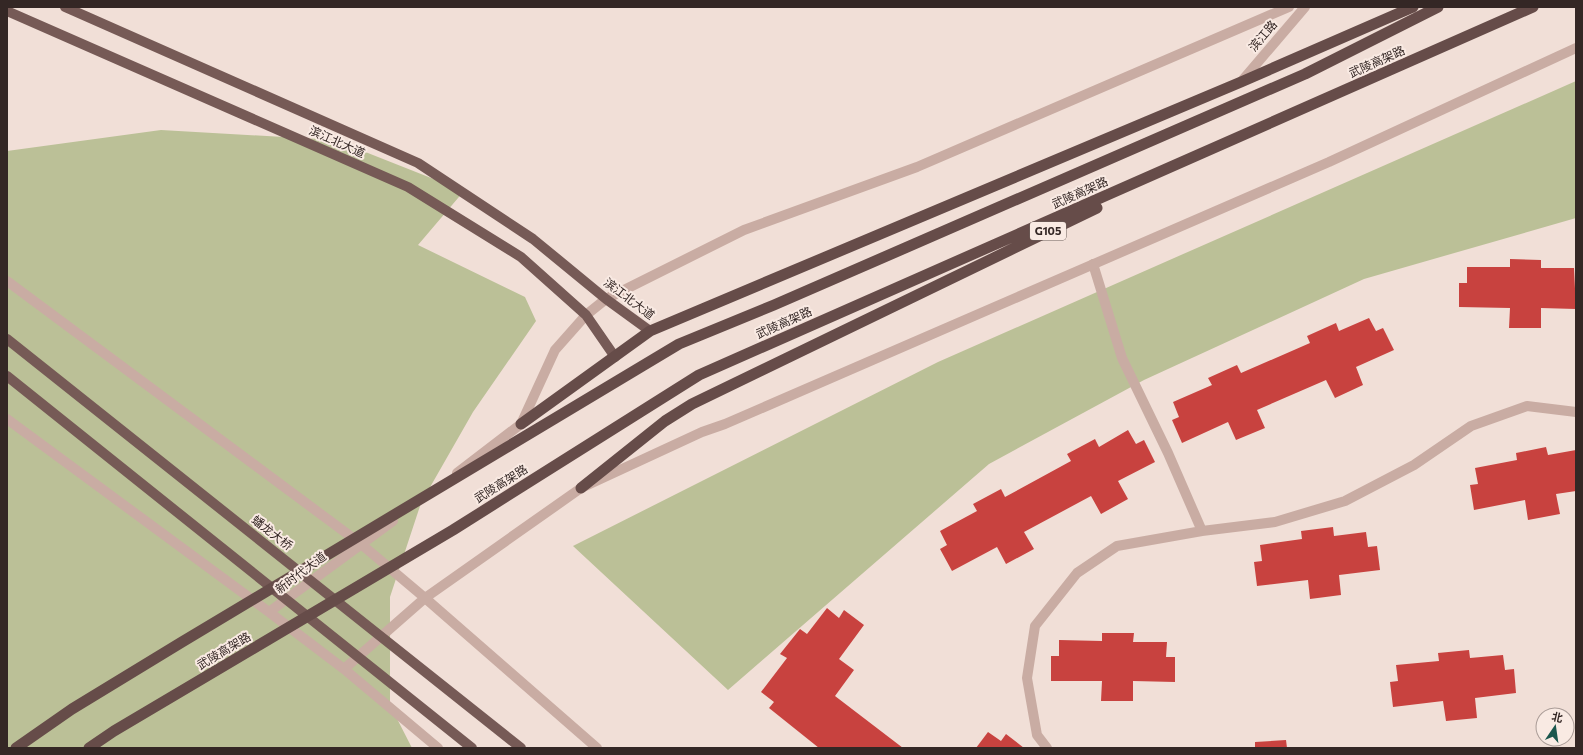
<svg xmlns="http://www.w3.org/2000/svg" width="1583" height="755" font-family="Commissioner,'Noto Sans SC',sans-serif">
  <rect width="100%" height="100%" fill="#f1dfd7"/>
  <path fill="#bbc097" d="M1576,81v137l-212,61 -220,101 -155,84 -261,226 -155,-144 365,-184z
    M161,130l174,10 129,51 -46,54 107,52 11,24 -63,91 -52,91 -31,94v108l22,43h-405v-597z"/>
  <path fill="#c8423f" d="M1510,259l31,1v8h33l2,41 -35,-1v20h-32l1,-20 -51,-1v-24h8v-16h43z
    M1369,318l7,13 7,-3 11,22 -38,17 7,18 -28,13 -9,-18 -69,30 8,18 -29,12 -8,-18 -46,21 -10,-23 7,-3 -6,-15 39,-17 -4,-7 29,-13 4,8 69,-30 -3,-7 29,-13 3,8z
    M1128,430l8,14 8,-4 11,22 -37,19 10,18 -27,15 -10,-18 -67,36 10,17 -28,15 -9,-17 -45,24 -12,-22 7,-4 -7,-14 37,-20 -4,-7 28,-15 4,8 66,-36 -4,-7 28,-15 4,8z
    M1546,447l2,8 28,-5v41l-20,3 4,20 -32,6 -3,-20 -51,10 -4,-25 8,-1 -3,-16 42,-8 -1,-7z
    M1333,527l1,9 32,-4 2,15 9,-1 3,24 -41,5 2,20 -31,4 -2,-19 -51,6 -3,-24 8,-1 -2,-16 42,-6 -1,-8z
    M827,608l12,10 5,-8 20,15 -25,34 15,11 -19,26 68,52h-84l-50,-40 5,-6 -13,-10 26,-34 -7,-4 20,-25 7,5z
    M1102,633h32l-1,9h34l-1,15h9v25l-42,-1v20h-32l1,-20h-51v-25h8v-16l43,1z
    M1469,650l1,8 33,-3 2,15 9,-1 2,24 -41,5 2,20 -31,3 -3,-20 -50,6 -3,-25 8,-1 -2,-16 43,-4 -1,-8z
    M988,732l13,9 5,-7 18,14h-48z
    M1286,740l1,8h-32v-6z"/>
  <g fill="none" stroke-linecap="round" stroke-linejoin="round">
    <path stroke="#c9aca3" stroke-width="10" d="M1093,264l29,94 46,95 34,78
      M1047,748l-10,-13 -10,-57 8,-52 42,-53 40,-27 85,-15 73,-9 70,-21 69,-36 57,-39 56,-20 49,6"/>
    <path stroke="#c9aca3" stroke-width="10" d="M1241,82l64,-75
      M7,281l354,263 64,54 -81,71
      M7,419l262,193
      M457,473l64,-49 34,-74 31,-35 20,-16 138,-69 173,-63 372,-160
      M393,521l-124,91 75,57 94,79
      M597,748l-172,-150 156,-110 121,-56 23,-8 604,-262 247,-114"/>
    <path stroke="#765a56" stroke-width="10" d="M65,7l353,156 115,76 73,60 44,32
      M7,11l401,176 113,70 65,58 29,42
      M7,339l514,409
      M7,376l465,372"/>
    <path stroke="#664c49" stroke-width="11" d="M521,424l129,-93 591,-249 172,-75
      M581,488l84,-67 27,-17 405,-196
      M16,748l56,-39 110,-67 497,-298 95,-39 531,-231 133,-67
      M89,748l25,-17 339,-201 246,-155 834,-368"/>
  </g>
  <g text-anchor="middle" stroke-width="4" stroke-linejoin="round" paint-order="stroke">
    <rect fill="#f9eae3" stroke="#6f625e" stroke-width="1" x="1030" y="222" width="36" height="18" rx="3"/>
    <g font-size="11" font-weight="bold" fill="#342725">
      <text x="1048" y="235">G105</text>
    </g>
    <g font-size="12" fill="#342725" stroke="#f9eae3">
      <text transform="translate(1263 36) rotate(-50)" y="4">滨江路</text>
      <text transform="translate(1377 62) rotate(-24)" y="4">武陵高架路</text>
      <text transform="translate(337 142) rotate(24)" y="4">滨江北大道</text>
      <text transform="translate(1080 193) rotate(-24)" y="4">武陵高架路</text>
      <text transform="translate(629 299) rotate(37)" y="4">滨江北大道</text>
      <text transform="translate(784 323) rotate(-24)" y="4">武陵高架路</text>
      <text transform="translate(501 484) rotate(-32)" y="4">武陵高架路</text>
      <text transform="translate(272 533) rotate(38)" y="4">蟠龙大桥</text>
      <text transform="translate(301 573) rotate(-37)" y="4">新时代大道</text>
      <text transform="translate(224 651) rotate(-31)" y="4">武陵高架路</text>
    </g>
  </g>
  <rect width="1583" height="755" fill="none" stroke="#342725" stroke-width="16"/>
  <g transform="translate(1555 727) rotate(13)"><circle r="19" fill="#f9eae3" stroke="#aa9c97"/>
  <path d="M0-3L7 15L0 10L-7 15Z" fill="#1b564d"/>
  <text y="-6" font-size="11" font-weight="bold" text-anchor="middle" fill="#342725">北</text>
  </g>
</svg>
